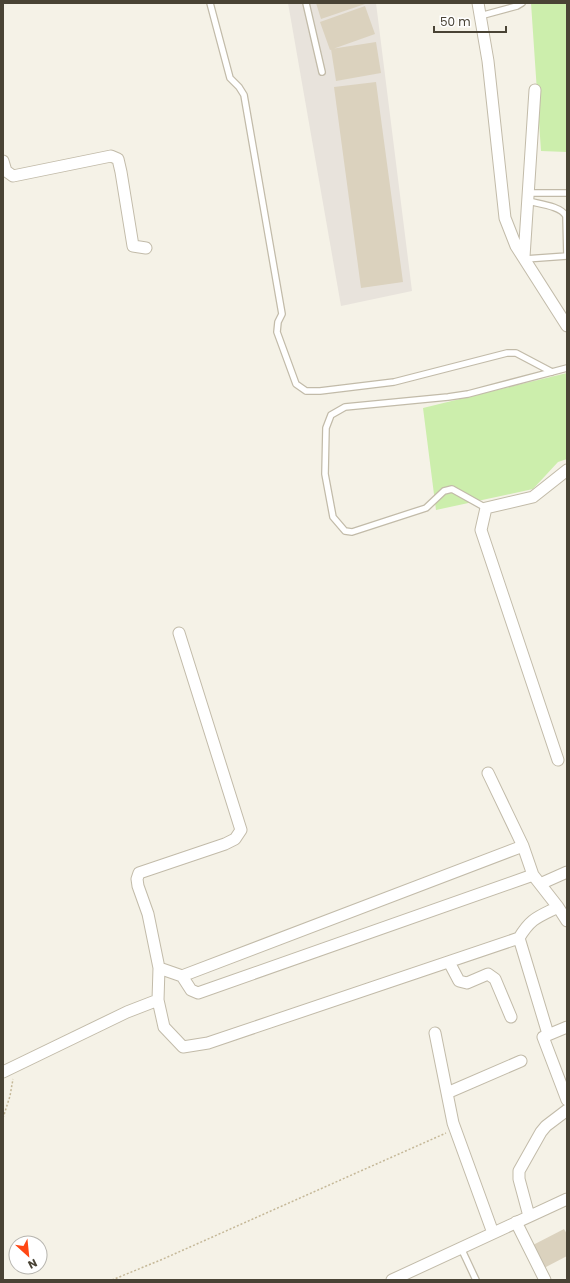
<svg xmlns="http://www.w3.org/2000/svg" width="570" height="1283" font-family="Poppins,sans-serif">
  <rect width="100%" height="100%" fill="#f5f2e7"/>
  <path fill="#e8e3dc" d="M288,3h88l36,288 -71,15z"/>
  <path fill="#cceeac" d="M531,3h36v149l-26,-1z
    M567,373v86l-9,3 -25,27 -97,21 -13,-102z"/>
  <path fill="#dbd2be" d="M316,3h49v1l-44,15z
    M365,6l10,28 -45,16 -10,-28z
    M376,42l5,31 -45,8 -5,-32z
    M376,82l27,200 -42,6 -27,-201z
    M564,1229l3,5v22l-23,12 -11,-23z"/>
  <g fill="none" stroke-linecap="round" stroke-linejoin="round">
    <defs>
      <path id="service" d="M210,3l20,75 9,9 5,8 38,219 -4,8 -1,10 19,52 10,7h14l74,-9 113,-29h9l36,19
        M306,3l16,69
        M480,16l37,-10 5,-3
        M528,193h39
        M528,201c11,3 33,5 38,15l1,40
        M525,259l42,-3
        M486,508l-34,-19 -8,2 -18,17 -74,24 -7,-1 -12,-14 -8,-43 1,-46 5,-13 14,-8 103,-10 20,-3 99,-26
        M461,1248l15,32"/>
      <path id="minor" d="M478,3l10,58 17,157 11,28 51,80
        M3,161l3,10 7,5 98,-20 7,3 3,13 12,74 13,2
        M524,257l11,-167
        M558,760l-77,-230 5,-22 47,-11 34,-27
        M488,773l35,73 10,29 25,32 9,14
        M540,884l27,-12
        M519,938c12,-20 19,-21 39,-31
        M449,962l10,19 8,2 21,-9 7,5 16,38
        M159,968l23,8 9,14 7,3 335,-118
        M182,976l341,-130
        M158,1000l1,-32 -11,-54 -10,-28 -1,-7 2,-6 86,-29 10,-5 6,-9 -62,-197
        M567,1027l-24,10 24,63
        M435,1033l18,90 40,110
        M3,1072l124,-60 31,-12 6,27 19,20 25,-4 311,-105 29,96
        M447,1093l74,-32
        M529,1216l-10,-37v-8l22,-39 5,-6 21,-16
        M516,1222l29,58
        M392,1280l175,-81"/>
    </defs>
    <use href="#service" stroke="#c2bba9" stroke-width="8"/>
    <use href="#minor" stroke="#c2bba9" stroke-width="13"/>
    <path stroke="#c5b898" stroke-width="1.5" stroke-dasharray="2 2" stroke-linecap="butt" d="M3,1118l7,-22 3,-17
      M112,1280l51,-21 283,-126"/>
    <use href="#service" stroke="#fff" stroke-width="5.5"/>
    <use href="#minor" stroke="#fff" stroke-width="11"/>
  </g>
  <rect width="570" height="1283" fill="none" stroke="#494335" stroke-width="8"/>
  <g transform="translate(28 1255) rotate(153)"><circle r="19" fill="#ffffff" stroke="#b6b4ae"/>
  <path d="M0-3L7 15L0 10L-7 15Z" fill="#ff4714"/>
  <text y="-6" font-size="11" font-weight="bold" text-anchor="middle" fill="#494335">N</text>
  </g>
  <path d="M434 26v6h72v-6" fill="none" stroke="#494335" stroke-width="2"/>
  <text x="440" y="26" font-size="12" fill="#494335" stroke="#ffffff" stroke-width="3" paint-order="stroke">50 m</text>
</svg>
